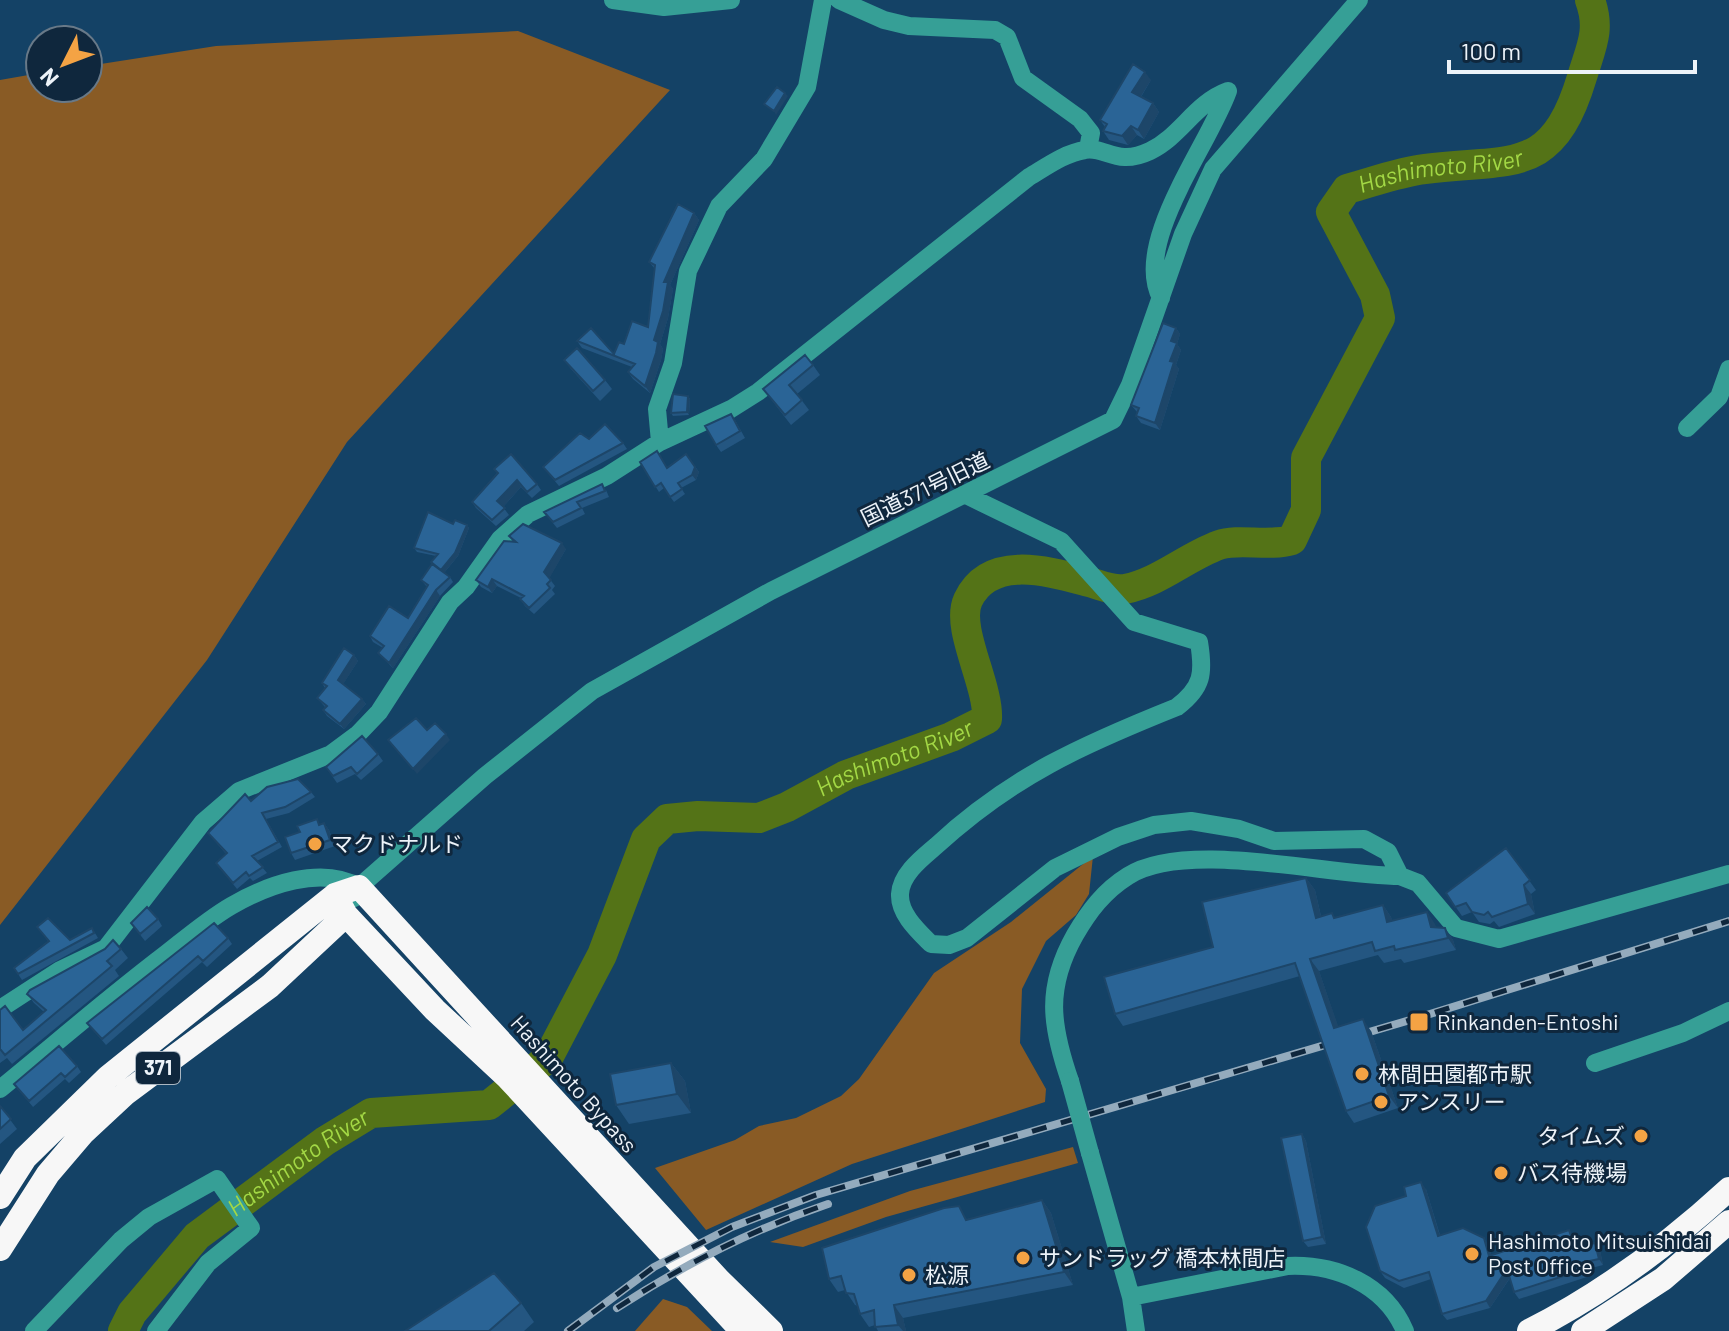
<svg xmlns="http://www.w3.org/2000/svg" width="1729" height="1331" font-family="Barlow,'Noto Sans JP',sans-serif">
  <rect width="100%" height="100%" fill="#144266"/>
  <path fill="#895b25" d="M518,31l152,59 -323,352 -140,218 -207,265v-845l40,-7v15h48v-22l128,-20z
    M1093,856l-4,38 -13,21 -30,26 -24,48 -2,54 26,46 -1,13 -193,62 -146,66 -51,-62 80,-28 24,-14 37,-8 45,-22 18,-17 75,-106 77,-51z
    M1073,1147l5,16 -192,54 -83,30 -33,-5 140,-51z
    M663,1299l24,8 25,24h-77z"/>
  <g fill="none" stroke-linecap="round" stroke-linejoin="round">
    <path stroke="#547317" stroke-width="30" id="s1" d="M123,1331l9,-18 65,-77 128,-95 46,-28 118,-8 59,-47 54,-103 44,-116 21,-20 31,-3 61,2 28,-11 59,-32 105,-38 36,-18c2,-34 -32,-91 -19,-119 22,-47 83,-28 121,-18 11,3 25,9 36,7 35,-7 61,-32 94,-44 20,-7 49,2 73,-5l14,-30v-52l74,-140 -5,-23 -44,-83 16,-23c26,-7 52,-17 78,-20 86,-11 127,8 157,-92 9,-30 19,-47 8,-77"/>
    <path stroke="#369f96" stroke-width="18" d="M613,0l51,7 67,-7
      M839,0l45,20 25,6 86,4 12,7 16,41 57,41 11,14 -3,16
      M1687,428l32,-31 10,-28
      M660,442l-3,-33 16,-46 15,-92 31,-65 45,-47 43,-72 16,-87
      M968,496l93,45 73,81 65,20c5,31 4,45 -22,65 -95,38 -165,69 -241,139 -14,12 -35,28 -36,48 -1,20 18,37 31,50l18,1 18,-7 88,-70 63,-31 36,-12 37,-4 48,8 35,12 90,-2 24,13 12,24
      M354,898l5,-11 126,-111 107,-85 179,-100 342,-171 17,-35 53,-151 30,-65 146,-169
      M0,1009l60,-39 46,-22 97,-126 36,-31 92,-37 27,-20 21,-22 71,-110 16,-15 34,-48 28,-25 79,-38 53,-34 71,-33 27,-17 271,-215c17,-10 36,-24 56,-27 21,-4 31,17 65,1 31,-15 45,-48 78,-60 -19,54 -96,152 -67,207
      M1595,1063l88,-30 46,-22
      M1070,1081c-19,-55 -25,-93 5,-146 14,-24 29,-44 53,-59 58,-37 201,0 272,0l18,7 38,45 43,11 230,-65
      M0,1089c54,-44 107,-90 162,-132 22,-17 45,-37 69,-51 36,-21 90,-41 128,-19
      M1090,1153l41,144 5,34
      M1131,1297l157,-31c48,-2 97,18 117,65
      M34,1331l87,-91 28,-23 68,-38 34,49 -43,35 -52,68"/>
    <path stroke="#f7f7f7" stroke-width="24" d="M335,895l11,20 89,95 73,68 234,253
      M0,1197l25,-39 83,-81 227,-182 24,-8 360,393 52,51
      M0,1249l48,-75 35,-41 43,-40 144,-107 76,-71
      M1529,1331c75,-38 138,-85 200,-142
      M1583,1331l80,-52 66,-57"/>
    <defs>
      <path id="rail" d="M617,1308c66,-43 136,-79 211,-104
        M568,1331l86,-64 78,-40 84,-32 601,-177 312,-97"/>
    </defs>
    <use href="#rail" stroke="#94abbd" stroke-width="8"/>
    <use href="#rail" stroke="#0f273d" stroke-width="5" stroke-dasharray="15" stroke-linecap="butt"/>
    <path stroke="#369f96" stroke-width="18" d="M1070,1081l20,72"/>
  </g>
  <path fill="#245681" d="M1151,80l-10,17 12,6 6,9 -15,27 -7,-4 -9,10 -19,-5 -6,-9 2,-4 -5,-7z
    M694,213l5,7 -29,65 3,4 -5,29 -8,26 3,5 -2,11 -11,33 -17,-14 -5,-7 4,-5 -50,-19 -5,-7 37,13 10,-10 24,-17 7,-58 -6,-7z
    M1176,328l4,6 -3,10 4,6 -5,15 3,4 -19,61 -19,-7 -5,-7 1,-4 -6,-7z
    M564,360l41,20 7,9 -12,12 -29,-32z
    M813,365l7,10 -23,19 12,16 -18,15 -28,-36z
    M688,396l2,3 -1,16 -16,1 -2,-3z
    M735,420l10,18 -24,14 -5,-7z
    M589,439l34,4 4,6 -68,37 -16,-19z
    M686,454l13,18 -3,8 -15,8 4,6 -11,8 -10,-14 -5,4 -19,-30 27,5z
    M497,473l40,11 4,6 -9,8 -11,-11 -18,20 6,8 -13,11 -20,-18 -4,-6z
    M606,490l3,7 -27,11 3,6 -28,14 -13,-16z
    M453,524l14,1 2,3 -11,28 -14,17 6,4 3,5 -13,14 -47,72 -15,-15 5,-5 -10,-6 -3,-6 38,-18 19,-31 -6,-7 11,-16 4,-8 -19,-4 -3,-4z
    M509,536l57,13 -17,29 6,8 -3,4 3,4 -21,20 -9,-8 -5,-7 1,-1 -24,-12 -5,7 -11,-6 -5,-7 37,-38z
    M354,655l4,6 -15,23 19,15 4,5 -22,25 -17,-13 -4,-6 2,-3 -8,-9 8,-10 -3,-5z
    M378,754l5,7 -22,19 -6,-6 -18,9 -11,-16z
    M311,792l4,5 -26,16 -23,6 16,28 -25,14 10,12 -14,8 -3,-3 -13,11 -21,-26 10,-9 -18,-21 43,-32z
    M324,823l5,7 6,16 -40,14 -4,-7 30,-28z
    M1506,848l30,42 -5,4 4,20 -36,13 -5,-6 -4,3 -11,-2 -7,-10 -10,4 -16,-23z
    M1306,878l9,12 6,26 14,2 48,-13 8,12 1,4 35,-9 9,15 9,1 8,12 3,10 -52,13 -3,-4 -17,4 -6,-8 -59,16 19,56 33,4 27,77 -44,15 -8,-12 -46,-135 -177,50 -8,-12 98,-67z
    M158,919l4,7 -17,15 -14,-18z
    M37,927l33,13 22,-12 6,10 -76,42 -8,-12 34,-27z
    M228,938l4,6 -25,23 -5,-5 -96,83 -19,-22z
    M121,949l7,9 -13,12 4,6 -107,88 -5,-6 -7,5v-53l23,20 21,-18 -10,-9 -7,-9z
    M671,1063l14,18 6,32 -62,11 -13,-19z
    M77,1066l4,6 -12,11 -4,-4 -32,28 -19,-23z
    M0,1106l17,23 -17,15z
    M1302,1134l4,7 20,103 -18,3 -5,-6z
    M1426,1189l14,46 49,10 2,10 78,-25 5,7 3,10 18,-4 5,7 3,15 -19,5 3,7 -68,22 -5,-7 -4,-14 -20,30 -43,12 -5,-6 -11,-35 -27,9 -19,-10 -5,-7 26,-75z
    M1042,1200l9,13 22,72 -170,33 3,13h-28l-3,-6 -6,2 -9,-13 -2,-8 -3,-1 -10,-15 -7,2 -9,-13 139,-60z
    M521,1303l13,19 -10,9h-119z"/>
  <path fill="#1d4669" d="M1145,72l6,8 -13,21 -6,-9z
    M785,93l3,3 -12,19 -2,-4z
    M1153,103l6,9 -15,27 -6,-9z
    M1131,126l6,9 -9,10 -6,-9z
    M694,213l5,7 -29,65 3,4 -5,29 -8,26 3,5 -2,11 -11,33 -5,-7 19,-104z
    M1176,328l4,6 -3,10 4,6 -5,15 3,4 -19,61 -5,-7 15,-62 1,-20z
    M688,396l2,3 -1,16 -2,-3z
    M695,467l4,5 -3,8 -4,-5z
    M517,480l4,7 -19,21 -5,-7z
    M467,525l2,3 -11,28 -15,18 -2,-4z
    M562,543l4,6 -17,30 -5,-7z
    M492,579l5,7 -5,7 -4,-6z
    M436,590l4,6 -47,72 -4,-5z
    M354,655l4,6 -16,25 -4,-6z
    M362,699l4,5 -22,25 -4,-5z
    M446,734l4,6 -33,34 -4,-5z
    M324,823l5,7 6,16 -5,-6z
    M1306,878l9,12 9,40 -8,-12z
    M1524,885l7,9 4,20 -7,-10z
    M1383,905l8,12 5,17 -9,-12z
    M1427,912l8,12 4,15 -8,-12z
    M1445,928l8,12 3,10 -8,-12z
    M1310,959l9,12 24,69 -9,-12z
    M1363,1019l8,12 27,77 -9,-12z
    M671,1063l14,18 6,32 -14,-19z
    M1302,1134l4,7 20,103 -4,-7z
    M1421,1182l5,7 16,54 -4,-7z
    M1042,1200l9,13 22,72 -9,-13z
    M1569,1230l5,7 5,17 -4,-6z
    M1484,1238l5,7 4,18 -4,-7z
    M1595,1243l5,7 3,15 -4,-6z
    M1507,1269l4,7 -21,32 -4,-7z
    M894,1305l9,13 3,13h-3l-5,-6z"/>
  <path fill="#2a6496" stroke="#1d4669" stroke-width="2" d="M1133,64l12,8 -13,20 21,11 -15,27 -7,-4 -9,10 -19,-5 4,-7 -7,-4z
    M777,87l8,6 -11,18 -10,-7z
    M678,204l16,9 -30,69h4l-5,29 -9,29 4,2 -2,11 -11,33 -17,-14 7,-8 -58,-23 14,-13 23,26 5,-12 5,2 8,-23 16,6 7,-62 -6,-3z
    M1163,323l13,5 -5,13 6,2 -7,18 4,1 -19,61 -19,-7 3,-8 -8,-3z
    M577,348l28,32 -12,11 -29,-31z
    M805,355l8,10 -24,20 13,15 -17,15 -22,-26z
    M673,394l15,2 -1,16 -16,1z
    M731,414l9,17 -24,14 -11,-19z
    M605,424l18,19 -68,37 -12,-13 37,-34 9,6z
    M657,451l10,17 19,-14 9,13 -3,8 -14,8 4,6 -12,8 -9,-14 -6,4 -15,-25z
    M511,454l26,30 -10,8 -10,-12 -20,21 8,7 -13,12 -20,-18 26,-29 -4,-4z
    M602,484l3,7 -28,11 4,6 -28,14 -9,-10z
    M428,512l25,12 2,-4 12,5 -12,28 -14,17 -10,-8 7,-8 -24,-6z
    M523,524l39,19 -18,29 7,8 -4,4 3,4 -21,20 -9,-9 4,-3 -32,-17 -4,8 -12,-7 28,-39 12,1 -7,-6z
    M432,564l18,13 -14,13 -47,73 -11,-10 6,-7 -14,-10 19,-30 19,12 20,-33 -7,-5z
    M344,648l10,7 -16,25 24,19 -22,25 -17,-14 4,-4 -10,-8 10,-12 -5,-3z
    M416,718l11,12 8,-7 11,11 -33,35 -25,-29z
    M362,736l16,18 -21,20 -6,-7 -18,9 -7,-9z
    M298,779l13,13 -26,15 -23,6 16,29 -26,14 11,11 -14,9 -3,-4 -13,11 -17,-20 11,-10 -19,-20 37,-39 6,7 16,-14z
    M317,819l2,6 5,-2 6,17 -39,13 -6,-16 15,-5 -3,-6z
    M1506,848l24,32 -6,5 4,19 -36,13 -4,-5 -4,3 -12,-3 -6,-9 -11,4 -9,-14z
    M1306,878l10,40 16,-5 2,5 49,-13 4,17 40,-10 4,15 14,1 3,10 -53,12 -1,-4 -19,5 -3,-9 -62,17 24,69 29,-9 26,77 -43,15 -51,-148 -180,51 -11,-37 109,-30 -11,-45z
    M147,907l11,12 -18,15 -9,-11z
    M48,918l22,22 22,-12 2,5 -76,41 -4,-6 35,-27 -12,-14z
    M214,923l14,15 -25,23 -5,-5 -96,83 -15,-16z
    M113,940l8,9 -14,12 5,5 -107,89 -5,-6v-39l5,-4 18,24 23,-20 -19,-16 3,-4 75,-41z
    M59,1046l18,20 -12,11 -4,-4 -32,28 -15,-17z
    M671,1063l6,31 -61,11 -6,-31z
    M0,1106l11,13 -11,10z
    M1302,1134l20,103 -19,4 -22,-103z
    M1421,1182l17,54 25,-8 21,10 5,18 80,-26 6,18 20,-5 4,16 -19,4 2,7 -68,22 -7,-23 -21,32 -44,13 -13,-42 -30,9 -19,-10 -14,-44 9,-21 31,-10 -2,-9z
    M1042,1200l22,72 -170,33 4,20 -23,2 -1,-17 -14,4 -6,-20 -8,-1 -5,-17 -12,3 -7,-31 122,-40 15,-2 7,14z
    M494,1273l27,30 -32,28h-84z"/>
  <g fill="#f4a344" stroke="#0f273d" stroke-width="3">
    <circle cx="315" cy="844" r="8"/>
    <rect x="1409" y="1012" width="20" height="20" rx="4"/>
    <circle cx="1362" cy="1074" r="8"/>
    <circle cx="1381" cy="1102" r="8"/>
    <circle cx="1641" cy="1136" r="8"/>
    <circle cx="1501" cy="1173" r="8"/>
    <circle cx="1472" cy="1254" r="8"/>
    <circle cx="1023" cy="1258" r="8"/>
    <circle cx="909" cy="1275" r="8"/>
  </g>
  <g text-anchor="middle" stroke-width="6" stroke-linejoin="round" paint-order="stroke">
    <rect fill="#0f273d" stroke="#aab6c1" stroke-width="2" x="136" y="1052" width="44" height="32" rx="6"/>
    <g font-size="20" font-weight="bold" fill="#edf3f9">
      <text x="158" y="1075">371</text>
    </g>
    <g font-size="22" fill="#edf3f9" stroke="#0f273d">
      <text transform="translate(925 489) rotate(-26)" y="8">国道371号旧道</text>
      <text transform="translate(574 1084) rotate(48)" y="8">Hashimoto Bypass</text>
    </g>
    <g font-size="22" fill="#edf3f9" stroke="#0f273d" text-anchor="start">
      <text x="331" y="852">マクドナルド</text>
      <text x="1437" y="1030">Rinkanden-Entoshi</text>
      <text x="1378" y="1082">林間田園都市駅</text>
      <text x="1397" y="1110">アンスリー</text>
      <text x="1625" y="1144" text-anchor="end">タイムズ</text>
      <text x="1517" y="1181">バス待機場</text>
      <text x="1488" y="1249">Hashimoto Mitsuishidai<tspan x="1488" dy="25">Post Office</tspan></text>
      <text x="1039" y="1266">サンドラッグ 橋本林間店</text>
      <text x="925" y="1283">松源</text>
    </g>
    <g font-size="24" font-style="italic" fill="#a3d845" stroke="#0f273d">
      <text dy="8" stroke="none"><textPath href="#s1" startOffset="2094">Hashimoto River</textPath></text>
      <text dy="8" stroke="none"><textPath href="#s1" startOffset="1038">Hashimoto River</textPath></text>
      <text dy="8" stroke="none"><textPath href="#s1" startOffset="246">Hashimoto River</textPath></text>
    </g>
  </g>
  <g transform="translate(64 64) rotate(228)"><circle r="38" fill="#0f273d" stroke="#687988" stroke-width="2"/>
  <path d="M0-6L14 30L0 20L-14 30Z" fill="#f4a344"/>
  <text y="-12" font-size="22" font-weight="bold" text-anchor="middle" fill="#edf3f9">N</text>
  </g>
  <path d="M1449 60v12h246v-12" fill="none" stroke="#edf3f9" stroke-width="4"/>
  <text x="1461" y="60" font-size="24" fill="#edf3f9" stroke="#0f273d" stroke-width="6" paint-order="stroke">100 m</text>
</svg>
